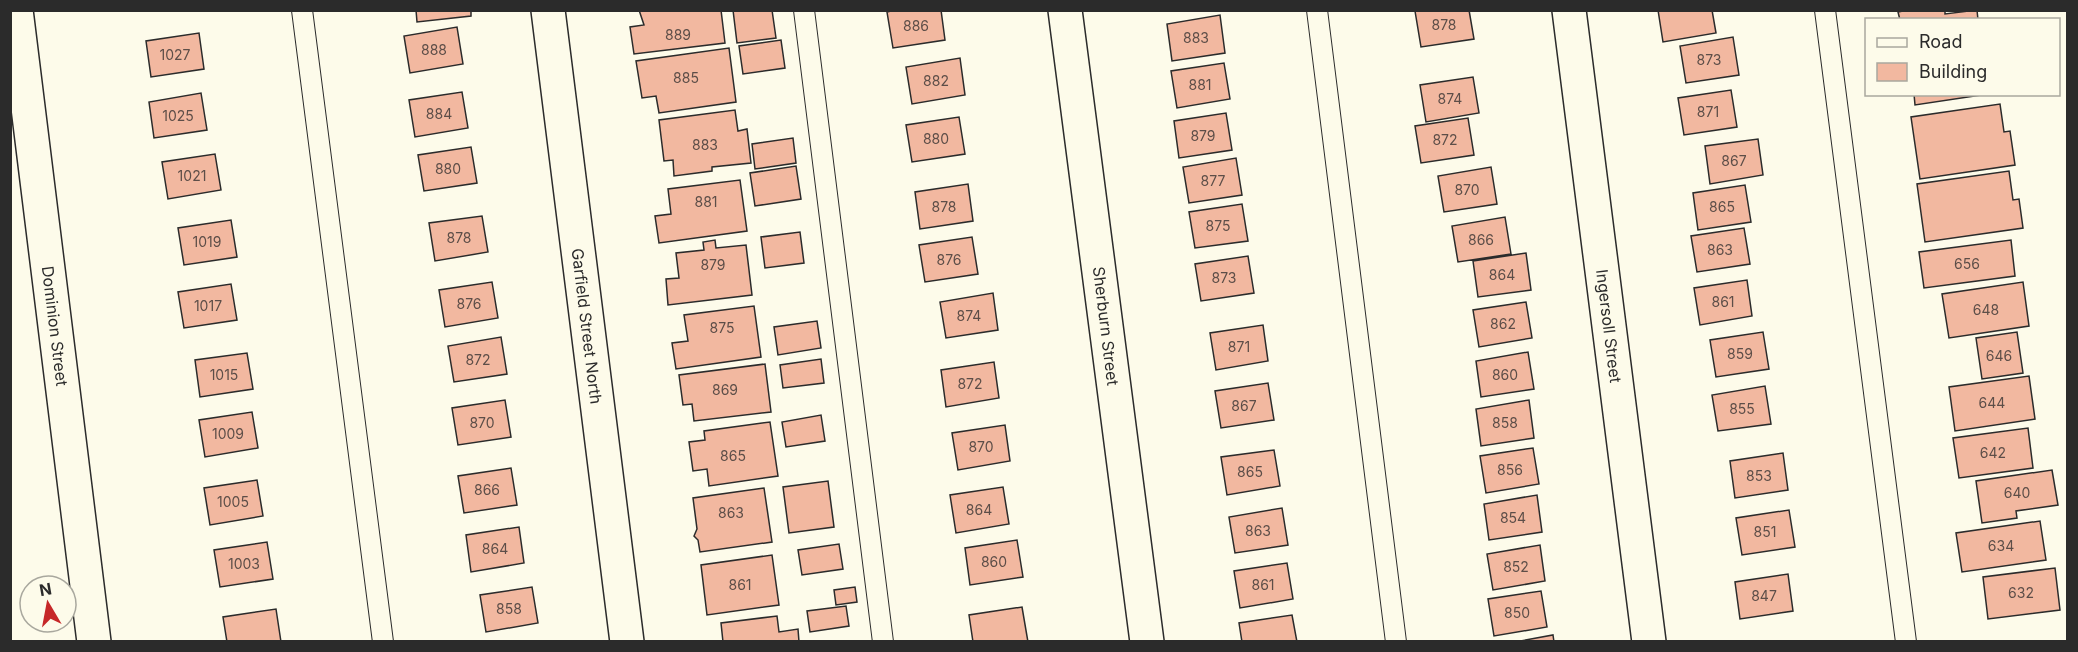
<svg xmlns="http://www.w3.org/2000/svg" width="2078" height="652" font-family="Inter,sans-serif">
  <rect width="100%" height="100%" fill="#fdfbea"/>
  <path fill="#f2b8a0" stroke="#2b2b2b" stroke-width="1.5" d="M416,10h55v6l-54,6z
    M639,10h82l4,33 -91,11 -4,-27 14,-2z
    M733,10h39l4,28 -39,5z
    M895,10h46l4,30 -52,8 -6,-36z
    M1469,10l5,29 -53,8 -6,-36z
    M1658,10h54l4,23 -53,9z
    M1908,10h37v4l32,-4 1,10h-78l-2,-8z
    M1220,15l5,38 -53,8 -5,-37z
    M457,27l6,37 -53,9 -6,-37z
    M199,33l5,36 -53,8 -5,-36z
    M1733,37l6,38 -53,8 -6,-37z
    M781,40l4,28 -42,6 -4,-28z
    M729,48l7,54 -77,11 -3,-17 -14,2 -6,-37z
    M960,58l5,37 -53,9 -6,-37z
    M1224,63l6,36 -53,9 -6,-37z
    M1473,77l6,36 -53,9 -6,-37z
    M1731,90l6,37 -53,8 -6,-37z
    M462,92l6,36 -53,9 -6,-37z
    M201,93l6,37 -53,8 -5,-36z
    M1914,94h74l-73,11z
    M2000,104l4,28 6,-1 5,34 -95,14 -9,-62z
    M735,110l3,21 9,-2 4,34 -39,4v4l-38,5 -1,-16 -9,1 -5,-41z
    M1226,113l6,37 -53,8 -5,-37z
    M959,117l6,37 -53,8 -6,-37z
    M1468,118l6,37 -53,8 -6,-37z
    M793,138l3,25 -41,6 -3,-25z
    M1758,139l5,36 -53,9 -5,-38z
    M471,147l6,36 -53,8 -6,-36z
    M215,154l6,36 -53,9 -6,-37z
    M1236,158l6,37 -53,8 -6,-36z
    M796,166l5,33 -46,7 -5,-33z
    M1491,167l6,37 -53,8 -6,-36z
    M2009,171l4,29 6,-1 4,29 -98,14 -8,-58z
    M740,180l7,51 -88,12 -4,-27 16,-2 -3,-25z
    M968,184l5,37 -53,8 -5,-37z
    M1745,185l6,37 -53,8 -5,-37z
    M1242,204l6,37 -53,7 -6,-36z
    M482,216l6,36 -53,9 -6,-38z
    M1505,217l6,37 -53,8 -6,-36z
    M231,220l6,37 -53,8 -6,-37z
    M1744,228l6,36 -53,8 -6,-36z
    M800,232l4,31 -39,5 -4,-31z
    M972,237l6,37 -53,8 -6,-37z
    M715,240l1,8 30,-3 6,50 -84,10 -2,-26 13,-1 -3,-25 28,-3 -1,-8z
    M2011,240l4,36 -91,12 -5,-36z
    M1526,253l5,37 -53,7 -5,-36z
    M1248,256l6,37 -53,8 -6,-37z
    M1747,280l5,36 -52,9 -6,-37z
    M492,282l6,36 -53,9 -6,-37z
    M2023,282l6,44 -80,12 -7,-44z
    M231,284l6,36 -53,8 -6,-36z
    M993,293l5,37 -52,8 -6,-36z
    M1526,302l6,36 -53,9 -6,-37z
    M754,306l7,51 -85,12 -4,-26 16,-2 -4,-26z
    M817,321l4,27 -43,7 -4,-28z
    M1263,325l5,36 -52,9 -6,-37z
    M1763,332l6,37 -53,8 -6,-37z
    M2017,332l6,41 -41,6 -6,-41z
    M501,337l6,37 -53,8 -6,-36z
    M1528,352l6,37 -53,8 -5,-36z
    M247,353l6,36 -53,8 -5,-37z
    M821,359l3,24 -41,5 -3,-23z
    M994,362l5,36 -53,9 -5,-37z
    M765,364l6,48 -77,9 -2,-17 -9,1 -4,-30z
    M2029,376l6,43 -80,12 -6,-44z
    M1268,383l6,37 -53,8 -6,-37z
    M1765,386l6,38 -53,7 -6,-36z
    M505,400l6,37 -53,8 -6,-37z
    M1529,400l5,38 -53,8 -5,-37z
    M252,412l6,36 -53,9 -6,-37z
    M821,415l4,26 -39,6 -4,-25z
    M770,422l8,54 -69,10 -2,-17 -14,2 -4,-29 16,-2 -1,-9z
    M1005,425l5,36 -52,9 -6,-37z
    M2028,428l5,40 -74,10 -6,-40z
    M1533,448l6,36 -53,9 -6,-37z
    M1274,450l6,36 -53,9 -6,-38z
    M1783,453l5,37 -53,8 -5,-37z
    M511,468l6,37 -53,8 -6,-37z
    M2052,470l6,35 -42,6 1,7 -35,5 -6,-42z
    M257,480l6,36 -53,9 -6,-37z
    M828,481l6,46 -45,6 -6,-46z
    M1003,487l6,37 -53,9 -6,-38z
    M764,488l8,54 -72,10 -2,-12 -4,-4 3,-7 -4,-31z
    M1537,495l5,37 -53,8 -5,-36z
    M1282,508l6,37 -53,8 -6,-36z
    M1789,510l6,37 -53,8 -6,-37z
    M2040,521l6,39 -84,12 -6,-39z
    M519,527l5,36 -53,9 -5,-37z
    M1017,540l6,37 -53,8 -5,-37z
    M267,542l6,37 -53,8 -6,-37z
    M839,544l4,25 -41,6 -4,-25z
    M1540,545l5,36 -52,9 -6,-36z
    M772,555l7,50 -72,10 -6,-50z
    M1287,563l6,36 -53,9 -6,-37z
    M2055,568l5,42 -72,9 -5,-42z
    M1788,574l5,37 -53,8 -5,-37z
    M532,587l6,36 -52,9 -6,-37z
    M855,587l2,15 -21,3 -2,-15z
    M1541,591l6,36 -53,9 -6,-37z
    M846,606l3,20 -39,6 -3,-21z
    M1022,607l6,35h-55l-4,-27z
    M276,609l5,33h-54l-4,-25z
    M1292,615l5,27h-55l-3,-19z
    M777,616l2,16 19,-3 1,13h-76l-2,-19z
    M1553,635l1,7h-39z"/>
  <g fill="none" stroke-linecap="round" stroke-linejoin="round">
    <defs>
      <path id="lane" d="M302,10l81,632
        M804,10l79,632
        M1317,10l79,632
        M1825,10l81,632"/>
      <path id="street" d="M16,10l78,632
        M548,10l79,632
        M1065,10l82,632
        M1569,10l80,632"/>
    </defs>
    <use href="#lane" stroke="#2b2b2b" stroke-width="22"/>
    <use href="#street" stroke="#2b2b2b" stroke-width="36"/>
    <use href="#lane" stroke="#fdfbea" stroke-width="20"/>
    <use href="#street" stroke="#fdfbea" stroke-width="33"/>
  </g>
  <g text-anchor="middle" stroke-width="4.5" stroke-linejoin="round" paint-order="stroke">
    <g font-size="14" fill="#5d4e48">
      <text x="1444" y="30">878</text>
      <text x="916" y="31">886</text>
      <text x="678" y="40">889</text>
      <text x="1196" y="43">883</text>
      <text x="434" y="55">888</text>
      <text x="175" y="60">1027</text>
      <text x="1709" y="65">873</text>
      <text x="686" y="83">885</text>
      <text x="936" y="86">882</text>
      <text x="1200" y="90">881</text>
      <text x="1450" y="104">874</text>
      <text x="1708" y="117">871</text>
      <text x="439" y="119">884</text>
      <text x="178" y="121">1025</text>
      <text x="1203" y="141">879</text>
      <text x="936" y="144">880</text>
      <text x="1445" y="145">872</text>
      <text x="705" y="150">883</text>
      <text x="1734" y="166">867</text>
      <text x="448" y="174">880</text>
      <text x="192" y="181">1021</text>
      <text x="1213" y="186">877</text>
      <text x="1467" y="195">870</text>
      <text x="706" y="207">881</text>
      <text x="944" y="212">878</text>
      <text x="1722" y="212">865</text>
      <text x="1218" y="231">875</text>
      <text x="459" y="243">878</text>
      <text x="1481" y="245">866</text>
      <text x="207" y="247">1019</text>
      <text x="1720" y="255">863</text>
      <text x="949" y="265">876</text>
      <text x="1967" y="269">656</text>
      <text x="713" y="270">879</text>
      <text x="1502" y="280">864</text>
      <text x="1224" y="283">873</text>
      <text x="1723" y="307">861</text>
      <text x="469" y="309">876</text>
      <text x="208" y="311">1017</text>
      <text x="1986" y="315">648</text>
      <text x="969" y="321">874</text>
      <text x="1503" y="329">862</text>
      <text x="722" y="333">875</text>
      <text x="1239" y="352">871</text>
      <text x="1740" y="359">859</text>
      <text x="1999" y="361">646</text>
      <text x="478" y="365">872</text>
      <text x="224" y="380">1015</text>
      <text x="1505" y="380">860</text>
      <text x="970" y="389">872</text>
      <text x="725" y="395">869</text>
      <text x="1992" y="408">644</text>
      <text x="1244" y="411">867</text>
      <text x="1742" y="414">855</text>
      <text x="482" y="428">870</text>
      <text x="1505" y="428">858</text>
      <text x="228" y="439">1009</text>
      <text x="981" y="452">870</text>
      <text x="1993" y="458">642</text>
      <text x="733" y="461">865</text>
      <text x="1510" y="475">856</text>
      <text x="1250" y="477">865</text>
      <text x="1759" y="481">853</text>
      <text x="487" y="495">866</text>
      <text x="2017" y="498">640</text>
      <text x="233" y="507">1005</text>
      <text x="979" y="515">864</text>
      <text x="731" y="518">863</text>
      <text x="1513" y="523">854</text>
      <text x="1258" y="536">863</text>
      <text x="1765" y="537">851</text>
      <text x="2001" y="551">634</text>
      <text x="495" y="554">864</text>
      <text x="994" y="567">860</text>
      <text x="244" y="569">1003</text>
      <text x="1516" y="572">852</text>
      <text x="740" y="590">861</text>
      <text x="1263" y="590">861</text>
      <text x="2021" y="598">632</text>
      <text x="1764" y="601">847</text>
      <text x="509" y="614">858</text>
      <text x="1517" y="618">850</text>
    </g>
    <g font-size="16" fill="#2b2b2b" stroke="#fdfbea">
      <text transform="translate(55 326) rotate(83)" y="6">Dominion Street</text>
      <text transform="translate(587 326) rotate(83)" y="6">Garfield Street North</text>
      <text transform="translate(1106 326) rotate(83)" y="6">Sherburn Street</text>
      <text transform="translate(1609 326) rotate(83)" y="6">Ingersoll Street</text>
    </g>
  </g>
  <rect width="2078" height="652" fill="none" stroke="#2b2b2b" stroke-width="24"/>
  <rect x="1865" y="18" width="195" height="78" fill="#fdfbea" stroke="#a9a89e" stroke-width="1.5"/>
  <rect x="1877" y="38" width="30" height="9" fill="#fdfbea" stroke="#a9a89e" stroke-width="1.5"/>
  <text x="1919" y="48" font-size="18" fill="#2b2b2b">Road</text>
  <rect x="1877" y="63" width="30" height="18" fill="#f2b8a0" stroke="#a9a89e" stroke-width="1.5"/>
  <text x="1919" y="78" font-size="18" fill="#2b2b2b">Building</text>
  <g transform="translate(48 604) rotate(350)"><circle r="28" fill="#fdfbea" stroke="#a9a89e" stroke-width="1.5"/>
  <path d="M0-4.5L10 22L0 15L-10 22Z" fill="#c62828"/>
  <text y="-9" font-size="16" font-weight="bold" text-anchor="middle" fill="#2b2b2b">N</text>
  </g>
</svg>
